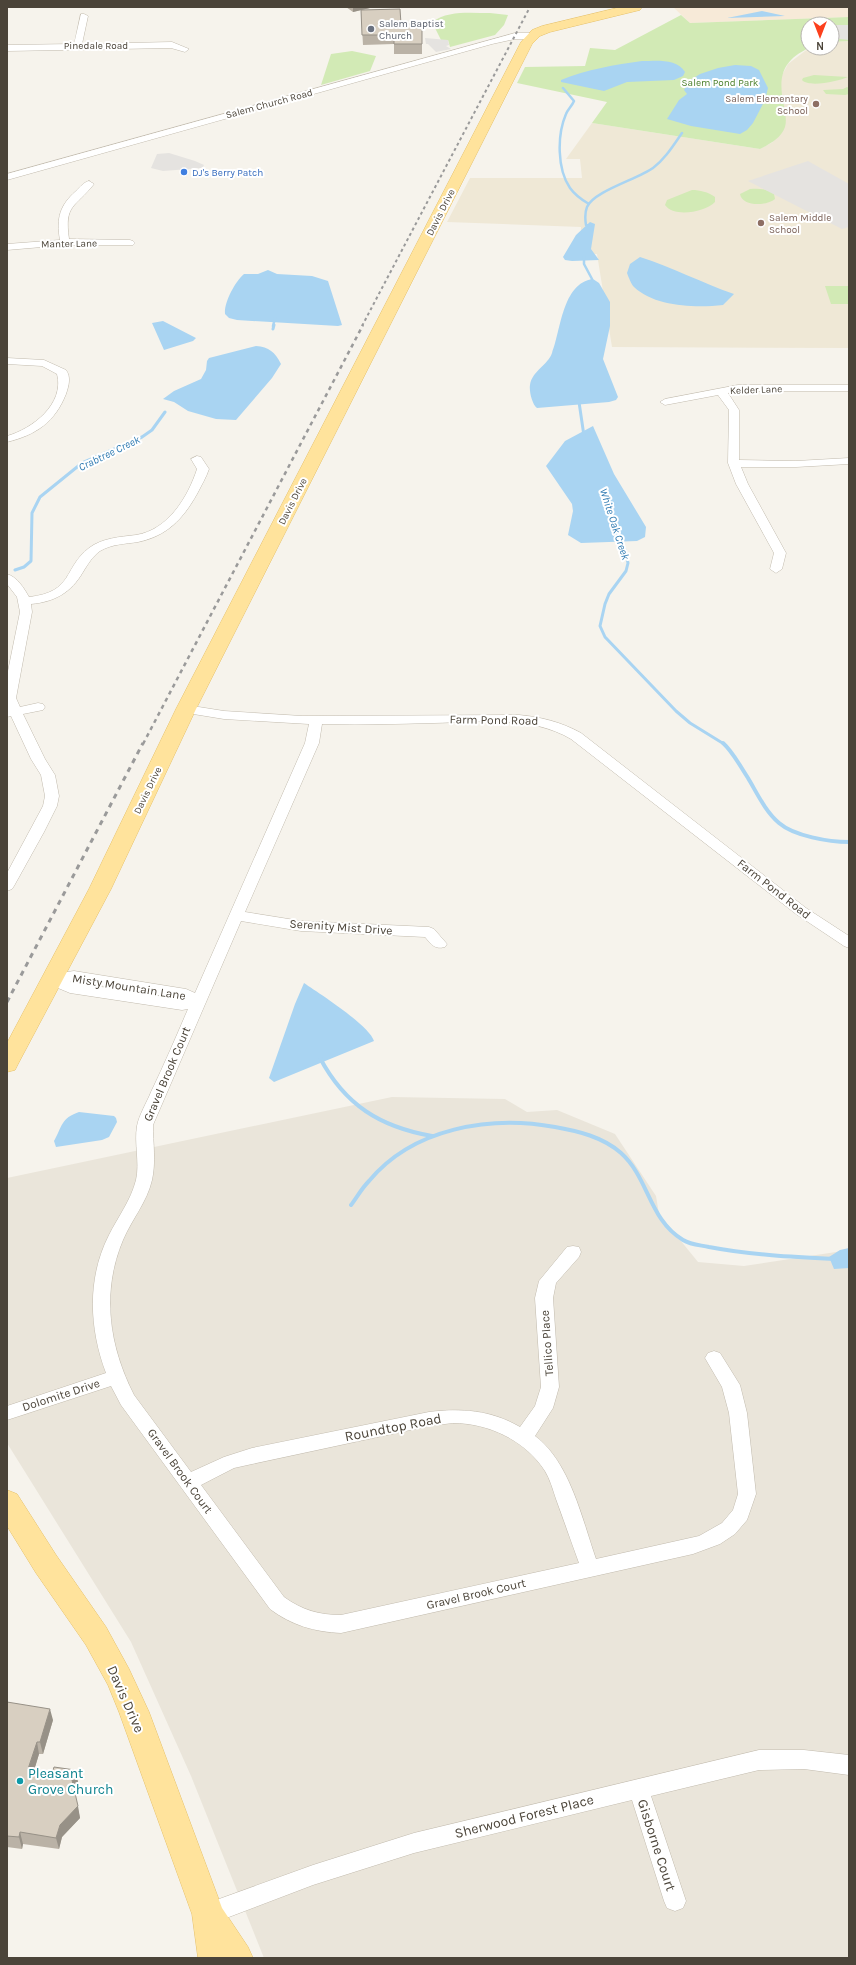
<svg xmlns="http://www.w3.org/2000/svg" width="856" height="1965" font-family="Karla,sans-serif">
  <rect width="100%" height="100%" fill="#f6f3ec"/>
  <path fill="#eae5da" d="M392,1097l113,2 22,13 30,-2 58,24 41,62 3,18 39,48 46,4 105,-16v708h-585l-73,-182 -60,-134 -124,-199v-265z"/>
  <path fill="#f7ead8" d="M673,7h176v10l-159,6z"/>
  <path fill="#efe8d6" d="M849,41v307l-237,-1 -15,-93h-17l1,-27 -134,-5 23,-44h112l-2,-19h-14l26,-36 168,26 13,-7 8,-65 7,-13 21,-16h23v-6z"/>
  <path fill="#d2eab5" d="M490,13l18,2 -4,10 -9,10 -45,12 -2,-7h-7l-9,-18c16,-12 39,-9 58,-9z
    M681,15l9,8 159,-6v24l-17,1v-18h-24v24h1c-28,13 -31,30 -25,58 1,7 3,14 1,21 -4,11 -15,17 -25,22l-168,-26 15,-21 -90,-19 8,-16 60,-1 5,-18 25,2z
    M352,51l24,5 -6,15 -49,14 10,-31z
    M814,75l34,2c-9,4 -39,11 -46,3l1,-2z
    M847,87l2,1v6l-4,1 -19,-1 -3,-4 20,-1z
    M750,189c9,-1 17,0 24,5l1,5c-8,7 -33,8 -35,-5z
    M692,190c8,0 16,2 23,7v5c-10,10 -41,16 -50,3l2,-5z
    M825,286h24v18h-18z"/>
  <path fill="#e5e3e0" d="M832,25h17v15l-17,-2z
    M425,38l23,2 1,5 -3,1 5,3 -15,3 -8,-8h-2z
    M169,153l26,8 9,4 -2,3 -39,3 -12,-3 6,-14z
    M808,161l41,23v43l-7,2 -94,-48z"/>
  <path fill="#a9d4f2" d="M762,11l23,5 -58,2z
    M642,61c14,0 35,-3 43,11l-2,4 -9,4 -47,2 -23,9 -43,-9v-2c26,-11 54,-15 81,-19z
    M735,65l16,1 8,4 9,18 -3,12 -12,23 -6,7 -7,4 -49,-8 -24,-7 12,-19 8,-6 -3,-4 5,-9 11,-7 18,-6z
    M590,222l5,2 -4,25 8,11 -27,1 -7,-1 -2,-3 13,-22z
    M640,257c32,10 62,26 94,37l-11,11c-27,3 -68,2 -89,-18 -3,-3 -5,-9 -7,-14l3,-9z
    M268,270l9,4 35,2 16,5 14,44 -4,1 -101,-6 -8,-2 -4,-4c-1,-12 10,-32 19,-40h14z
    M593,279l6,4 11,19v24l-7,33 15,38 -2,3 -7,2 -72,6c-5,-4 -8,-17 -7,-23 2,-14 18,-20 22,-32 9,-22 10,-70 41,-74z
    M163,321l33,17 -3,3 -29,9 -12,-27z
    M256,346c13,1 19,6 25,18l-9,14 -36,42 -20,-1 -28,-8 -14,-9 -11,-3 11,-8 27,-12 5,-9 1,-9 2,-3z
    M593,426l21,48 32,53 -1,10 -8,4 -56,2 -13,-8 5,-24 -1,-7 -26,-38 19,-25z
    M304,983c16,11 65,42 70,58l-100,41 -5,-4 26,-74z
    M79,1112l35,4 2,2 1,4 -8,15 -7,3 -46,7 -2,-6c8,-14 7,-23 25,-29z
    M849,1248v20l-15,1 -5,-12 11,-7z"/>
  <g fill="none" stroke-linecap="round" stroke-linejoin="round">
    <path stroke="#a9d4f2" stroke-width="2.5" d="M563,88l11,13c-2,5 -6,8 -8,13 -9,21 -9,55 4,74 5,7 12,12 19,16
      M590,226l-4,-1c-1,-6 -1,-13 1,-18 7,-16 51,-28 66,-39 12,-9 20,-22 29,-35
      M584,256v8l8,15 -1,4
      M273,326l2,-8"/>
    <path stroke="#a9d4f2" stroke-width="3" d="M273,329l1,-4
      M579,402l5,34
      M618,537l7,13 3,13 -2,8 -17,23 -4,10 -5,22 5,11 71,74 14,12 34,21
      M15,570l9,-3 7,-6 1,-48 8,-16 42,-34 60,-26 10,-7 13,-18"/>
    <path stroke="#a9d4f2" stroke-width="4" d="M723,743c10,9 17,23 25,35 9,15 17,33 31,45 15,13 50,19 70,19
      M320,1058c25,47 60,69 112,78
      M351,1205c6,-8 11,-17 18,-24 44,-53 121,-66 186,-54 23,4 48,10 66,26 28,25 28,67 62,87 8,5 17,5 26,7 42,8 84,10 126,12"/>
    <defs>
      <path id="street" d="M81,14h3l4,2 -6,28 90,-2 17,7 -4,3 -14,-4 -164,3v-6l67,-1z
        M515,33h18l4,3 -4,3h-18l-23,5 -485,136v-6z
        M89,181l5,3c-19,24 -30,20 -25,55l61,1 3,1 2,2 -2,2h-68l-58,5v-6l53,-4c-4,-22 0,-35 16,-49 4,-4 8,-9 13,-10z
        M7,358l37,2 22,10c5,7 3,15 0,24 -11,28 -30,41 -59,48v-6c25,-7 58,-32 50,-62l-15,-8 -35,-2z
        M738,385h111v6h-111l-10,2 11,17v50l57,1 53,-3v6l-53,3h-55l7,17 38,69 -4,16 -6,4 -6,-4 4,-16 -38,-69 -8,-21 1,-53 -11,-15 -53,10 -5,-3 5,-3z
        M197,456l4,1 8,12c-3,9 -8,17 -12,25 -14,25 -30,42 -59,48 -13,2 -26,2 -38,9 -8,6 -12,13 -17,21 -12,21 -29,30 -52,32l1,8 -16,86 4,9 18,-4 5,1 2,3 -2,3 -20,4 22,45 10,16 4,21 -2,10 -13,26 -30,54 -2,3 -5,2v-18l36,-67 2,-10 -4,-21 -10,-16 -20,-43 -4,1v-41l13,-64 -3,-15 -10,-13v-10c10,3 17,14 22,23 45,-5 34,-29 60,-49 13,-10 31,-11 47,-13 32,-5 52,-38 61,-66l-6,-10z
        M186,705l38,6 78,5 217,-1c22,2 42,7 62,18l225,175 43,28v12l-5,-2 -48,-32 -225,-175c-41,-24 -91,-17 -137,-16 -37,1 -75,2 -112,1l-3,19 -74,169 56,9 128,6 5,2 13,15 -2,3c-10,3 -14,-3 -20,-10l-124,-6 -60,-10 -88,204c0,18 3,37 -1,55 -5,22 -20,39 -29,60 -22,52 -14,106 11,155l57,77 33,-15 28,-9 177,-36c32,-4 62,-2 91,15l15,-21 6,-19 -6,-89 4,-17 28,-34 6,-1 6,1 2,5 -2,5 -23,26 -3,15 6,89 -6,21 -18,28c35,26 47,83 61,123l103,-23 23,-13 11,-13 5,-16 -9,-81 -7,-26 -17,-29 3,-5 6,-2 6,2 20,32 7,28 9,81 -9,26 -12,14 -15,10 -27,10 -352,79c-26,-1 -50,-8 -71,-24l-149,-204 -10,-19 -104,34v-14l99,-33c-17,-45 -19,-95 3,-138 9,-18 22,-35 27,-55 4,-18 -2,-36 1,-54 2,-11 10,-24 14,-34 13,-27 25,-55 37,-83l-6,1 -112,-17 -24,-10 -2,-4 2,-4 28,-4 112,18 9,4 110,-250 4,-19 -85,-5 -43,-7 -2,-3 2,-3zM74,981l108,18 1,1 -113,-18zM453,1423c35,0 72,17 92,48 5,8 8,19 11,28 8,21 15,43 23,64l-238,52c-22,0 -39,-5 -57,-18l-83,-112 33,-17 18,-4 177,-38z
        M759,1750h45l45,5v20l-45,-6 -45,1 -108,26 35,105 -3,7 -8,3 -8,-3 -3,-7 -32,-101 -218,53 -101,32 -105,40 -8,-4 -3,-7 3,-7 8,-4 105,-38 101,-32z"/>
      <path id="primary" d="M621,7h21l-2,3 -90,22 -10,4 -8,8 -336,665 -85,180 -93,175 -3,6 -8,2v-29l82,-154 87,-180 345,-667 11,-12 10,-4z
        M7,1490l10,4 39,61 50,72 23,42 20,43 73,196 26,39 5,11h-55l-6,-44 -73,-202 -11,-27 -22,-40 -50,-72 -29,-47z"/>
    </defs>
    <use href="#street" stroke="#c2bbae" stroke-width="1"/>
    <use href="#primary" stroke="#e6c16a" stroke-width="1"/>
    <use href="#street" fill="#fff" fill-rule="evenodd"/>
    <use href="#primary" fill="#ffe39c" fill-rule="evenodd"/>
    <path stroke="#9a9a9a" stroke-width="2" stroke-dasharray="3 3" stroke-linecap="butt" d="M362,326l168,-319"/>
    <path stroke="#9a9a9a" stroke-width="2.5" stroke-dasharray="4 4" stroke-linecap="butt" d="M143,744l220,-419"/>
    <path stroke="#9a9a9a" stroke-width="3" stroke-dasharray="5 5" stroke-linecap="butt" d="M7,1002l136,-259"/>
  </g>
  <path fill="#bab2a6" d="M346,7h28l-12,3 39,14h21v30h-28v-10l-31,1 -2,-35 -8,2z
    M7,1702l46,18 -10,34h-4l-5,16 18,3 23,-3 3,12 -4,9 6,27 -18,19 -3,12 -36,-5 -1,5 -15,-2z"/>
  <path fill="#979187" d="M353,7h21l-21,5z
    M50,1709l3,11 -10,34 -3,-12z
    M37,1742l2,12 -8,27 -3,-12z
    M75,1770l3,12 -4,10 -2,-12z
    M78,1806l2,12 -18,19 -3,12 -3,-11 4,-13z
    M20,1832l3,12 -1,5 -3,-12z"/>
  <path fill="#d8cfc1" stroke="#979187" d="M400,9l1,15h21v20h-28v-9h-32l-1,-25z
    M7,1702l43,7 -10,33h-3l-9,27 24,4 2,-6 21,3 -3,10 6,26 -18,19 -4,13 -36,-6 -1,5 -12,-1z"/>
  <circle fill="#6b7280" stroke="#fff" stroke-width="1.5" cx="371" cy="29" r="4"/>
  <g fill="#8d6e63" stroke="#fff" stroke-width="1.5">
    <circle cx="816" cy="104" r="4"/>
    <circle cx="761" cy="223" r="4"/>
  </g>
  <circle fill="#3f7fe0" stroke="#fff" stroke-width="1.5" cx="184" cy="172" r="4"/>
  <circle fill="#0f9aa8" stroke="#fff" stroke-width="1.5" cx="20" cy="1781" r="4"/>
  <g text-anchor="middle" stroke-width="4" stroke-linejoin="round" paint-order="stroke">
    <g font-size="10" fill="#5b616d" stroke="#fff" text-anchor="start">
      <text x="379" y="27">Salem Baptist<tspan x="379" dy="12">Church</tspan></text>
    </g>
    <g font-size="10" fill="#4b4439" stroke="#fff">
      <text x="96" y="49">Pinedale Road</text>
      <text transform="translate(269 103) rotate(-15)" y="4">Salem Church Road</text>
      <text transform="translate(440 212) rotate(-63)" y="4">Davis Drive</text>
      <text transform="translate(69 243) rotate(-1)" y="4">Manter Lane</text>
      <text transform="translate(756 389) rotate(-2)" y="4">Kelder Lane</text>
      <text transform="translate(292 501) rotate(-63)" y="4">Davis Drive</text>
      <text transform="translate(147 790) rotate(-64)" y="4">Davis Drive</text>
    </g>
    <g font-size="10" fill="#4a7f2a" stroke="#fff">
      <text x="720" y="86">Salem Pond Park</text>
    </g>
    <g font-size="10" fill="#785e54" stroke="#fff" text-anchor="end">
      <text x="808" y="102">Salem Elementary<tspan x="808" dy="12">School</tspan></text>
      <text x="769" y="221" text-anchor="start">Salem Middle<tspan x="769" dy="12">School</tspan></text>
    </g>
    <g font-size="10" fill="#366cbe" stroke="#fff" text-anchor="start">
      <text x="192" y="176">DJ's Berry Patch</text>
    </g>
    <g font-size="11" font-style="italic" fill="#2e7ab2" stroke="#fff">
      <text transform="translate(109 453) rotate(-26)" y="4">Crabtree Creek</text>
      <text transform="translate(615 524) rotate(72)" y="4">White Oak Creek</text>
    </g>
    <g font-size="12" fill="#4b4439" stroke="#fff">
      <text transform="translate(494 720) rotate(1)" y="4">Farm Pond Road</text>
      <text transform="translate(774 889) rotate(38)" y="4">Farm Pond Road</text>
      <text transform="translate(341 927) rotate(4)" y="4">Serenity Mist Drive</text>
      <text transform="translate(129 987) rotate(9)" y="4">Misty Mountain Lane</text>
      <text transform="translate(167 1074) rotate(-67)" y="4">Gravel Brook Court</text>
      <text transform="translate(547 1343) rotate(-94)" y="4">Tellico Place</text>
      <text transform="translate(61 1395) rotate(-18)" y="4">Dolomite Drive</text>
      <text transform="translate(180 1471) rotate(54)" y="4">Gravel Brook Court</text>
      <text transform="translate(476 1594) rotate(-13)" y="4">Gravel Brook Court</text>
    </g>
    <g font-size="14" fill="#4b4439" stroke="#fff">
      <text transform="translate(393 1427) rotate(-11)" y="5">Roundtop Road</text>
      <text transform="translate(126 1699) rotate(66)" y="5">Davis Drive</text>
      <text transform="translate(524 1816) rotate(-14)" y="5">Sherwood Forest Place</text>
      <text transform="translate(657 1845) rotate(72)" y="5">Gisborne Court</text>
    </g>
    <g font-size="14" fill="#0d838f" stroke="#fff" text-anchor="start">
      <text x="28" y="1778">Pleasant<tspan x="28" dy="16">Grove Church</tspan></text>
    </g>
  </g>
  <rect width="856" height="1965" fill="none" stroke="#4b4439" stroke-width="16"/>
  <g transform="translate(820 36) rotate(180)"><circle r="19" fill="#ffffff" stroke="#b7b4b0"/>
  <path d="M0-3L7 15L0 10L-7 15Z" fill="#fc3f1d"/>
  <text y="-6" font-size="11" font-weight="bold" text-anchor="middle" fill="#4b4439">N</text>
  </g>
</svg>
